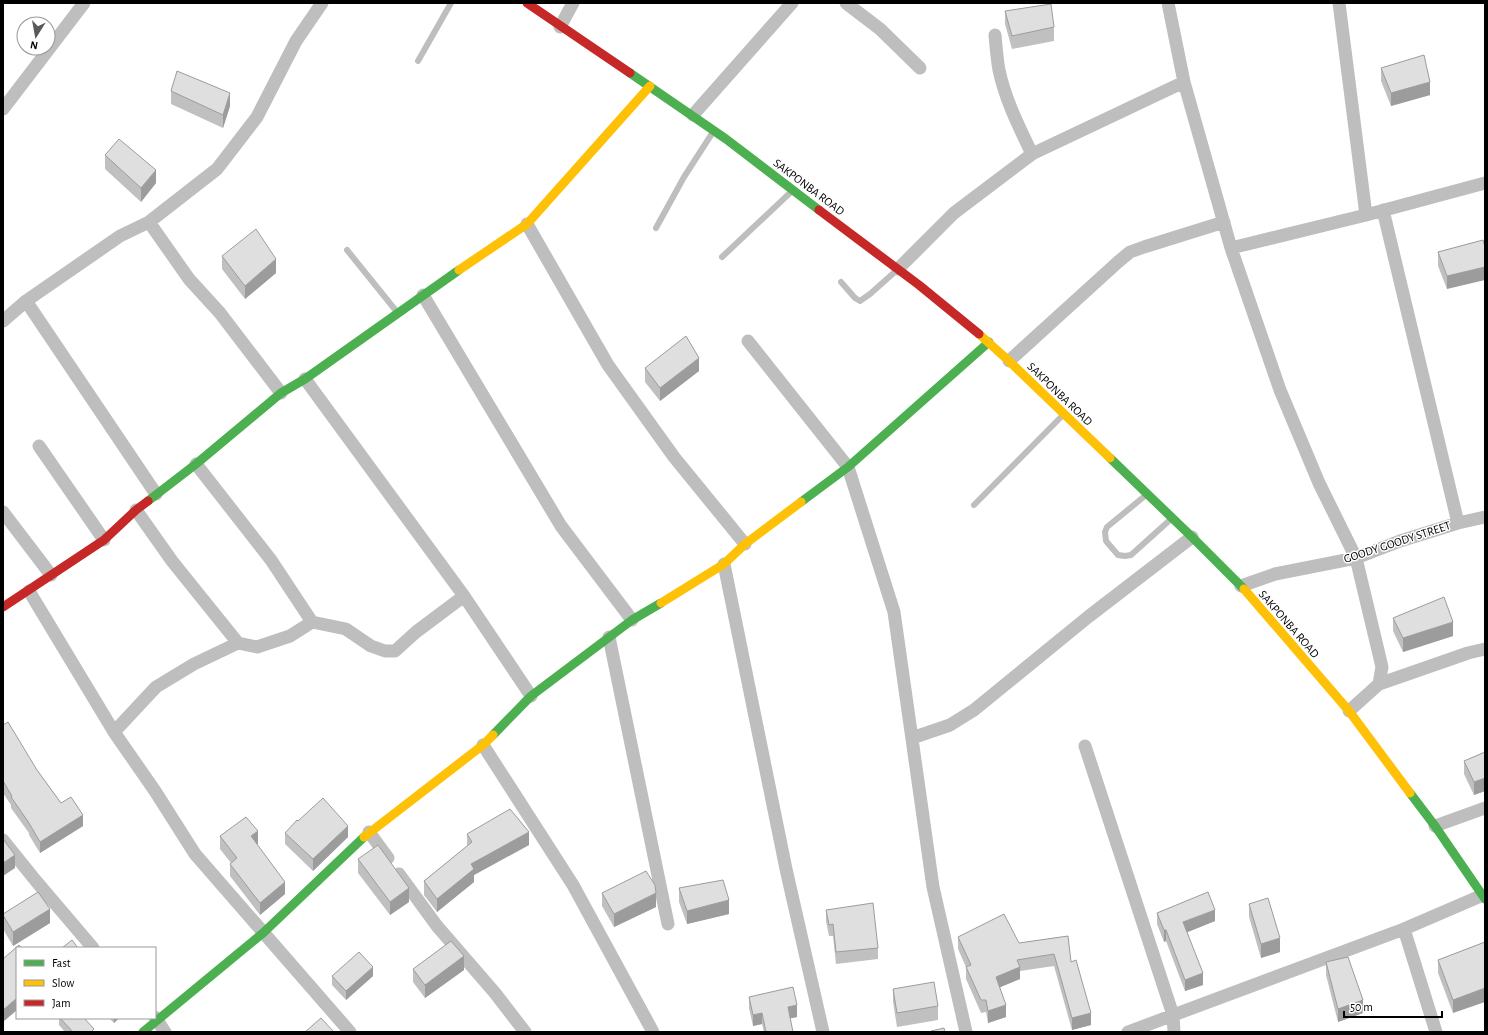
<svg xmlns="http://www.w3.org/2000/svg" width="1488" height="1035" font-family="'Alegreya Sans',sans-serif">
  <rect width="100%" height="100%" fill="#fff"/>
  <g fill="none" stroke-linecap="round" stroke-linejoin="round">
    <path stroke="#bebebe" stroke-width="6" d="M418,61l33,-58
      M656,228l28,-51 29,-45
      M347,250l50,62
      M722,257l70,-66
      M841,282l14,16 5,3 10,-7 27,-24
      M1146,495l-39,32 -2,5 1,9 12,14 7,1 6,-1 40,-36
      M974,505l89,-90"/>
    <path stroke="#bebebe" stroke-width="13" d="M846,3l34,26 40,39
      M1168,3l16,79 47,166 49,142 39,93 37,75 26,109 -3,17 -30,27
      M1339,3l27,212
      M560,27l13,-24
      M995,35c1,12 2,24 4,35 6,29 20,57 33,84
      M3,109l81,-106
      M693,115l99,-112
      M1383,210l75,313
      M149,222l40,57 31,34 61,80
      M527,224l81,141 66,92 71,87
      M1231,248l135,-33 119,-32
      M898,269l56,-56 78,-59 152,-72
      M423,295l138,231 71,94
      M26,301l130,193
      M3,321l23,-20 94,-65 29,-14 68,-53 40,-52 39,-76 26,-38
      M748,341l100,126 46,145 39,275 33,145
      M1009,361l109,-99 12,-10 14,-5 80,-25
      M305,379l159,217 67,100
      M39,446l65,94
      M196,464l75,96 41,62
      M136,510l36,51 66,82
      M3,512l48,63
      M724,564l62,305 37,163
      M1241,586l34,-12 81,-16 44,-17 58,-18 27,-6
      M29,591l85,141 41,59 40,63 155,178
      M609,637l59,287
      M1379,684l89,-31 17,-4
      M114,732l42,-45 38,-23 44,-21 19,4 33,-11 22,-14 34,7 25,17 14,5h10l21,-19 48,-36
      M912,738l38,-13 24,-15 114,-93 104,-80
      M483,745l90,140 80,147
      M1085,746l88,269 1,17
      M1435,826l50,-18
      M369,832l19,26
      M3,840l33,41 57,67
      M399,874l38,52 58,67 30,39
      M1404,929l32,103
      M155,1017l10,15
      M1128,1032l276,-103 79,-34"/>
    <path stroke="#4caf50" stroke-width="9" d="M630,73l96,66 93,71
      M1110,458l82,79 52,52
      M148,501l48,-37 85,-71 24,-14 154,-109
      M801,502l47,-35 141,-125
      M493,735l38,-39 101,-76 29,-17
      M1410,793l25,33 50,73
      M143,1032l120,-99 101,-96"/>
    <path stroke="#ffc107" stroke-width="9" d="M459,270l68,-46 123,-138
      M979,334l30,27 101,97
      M1244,589l105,122 61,82
      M661,603l63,-39 21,-20 56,-42
      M364,837l119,-92 10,-10"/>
    <path stroke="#c62828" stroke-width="9" d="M527,3l103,70
      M819,210l100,75 60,49
      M3,607l101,-67 32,-30 12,-9"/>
  </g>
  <path fill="#c0c0c0" d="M1005,11l49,16v14l-42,8 -7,-25z
    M1381,68l49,27 -39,11 -10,-25z
    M171,91l59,15 -7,22 -52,-24z
    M105,155l51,28 -15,19 -36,-33z
    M1483,240l-36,49 -9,-23v-14z
    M222,256l54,17 -31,26 -23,-30z
    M645,368l54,3 -39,30 -15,-19z
    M1393,618l60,18 -50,16 -10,-21z
    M3,725l34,45 24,33 22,23 -43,27 -11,-18v-2l-18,-25v-3l-8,-12z
    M1485,752v39l-11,4 -10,-21v-13z
    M298,821l50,16 -35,34 -28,-27v-11z
    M467,834l62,11 -55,30v7l-37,30 -13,-17v-14l43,-35z
    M220,836l38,8h-1l28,50 -25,21 -30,-39v-12l1,-1 -11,-14z
    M358,859l51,43 -19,13 -32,-42z
    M679,888l50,26 -42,10 -8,-22z
    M602,893l54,14 -42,20 -12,-21z
    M1249,904l31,48 -19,6 -12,-41z
    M826,910l52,38v11l-42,5 -3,-28h-4l-3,-15z
    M1157,913l58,8 -28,11 16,53 -18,6 -19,-50 -2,1 -7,-18z
    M3,914l47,9 -37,23 -10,-17z
    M1068,936l3,26 20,63 -19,5 -18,-64 -34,5v8l-20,8 6,30 -18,6 -2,-11 -5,1 -15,-34v-12l-8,-18v-12l61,6z
    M1485,942l-32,71 -15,-40v-13z
    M1326,962l37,51 -25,9 -12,-47z
    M413,969l51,1 -39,28 -12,-16z
    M332,976h41l-27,24 -14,-15z
    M893,989l45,17v14l-41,7 -4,-25z
    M749,997l48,20 -7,1 3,14h-29l-2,-8 -9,2 -4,-18z
    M59,1018h25l10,14h-29l-6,-7z
    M109,1018h10l-5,5z"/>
  <path fill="#9c9c9c" d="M1430,82v13l-39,11v-13z
    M230,93v13l-7,22v-13z
    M156,170v13l-15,19v-14z
    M276,259v14l-31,26v-13z
    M1485,267v13l-38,9v-13z
    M699,358v13l-39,30v-13z
    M1453,622v14l-50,16v-14z
    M1485,778v13l-11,4v-13z
    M83,815v11l-43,27v-11z
    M348,826v11l-35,34v-12z
    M258,831v13l-7,4v-12z
    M529,832v13l-55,30v7l-37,30v-13l34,-35z
    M15,855v13l-12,8v-13z
    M285,882v12l-25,21v-12z
    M409,888v14l-19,13v-13z
    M656,893v14l-42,20v-13z
    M729,900v14l-42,10v-13z
    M50,909v14l-37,23v-14z
    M1215,910v11l-32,13v-12z
    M1164,930h2v11l-2,1z
    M1280,938v14l-19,6v-14z
    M464,956v14l-39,28v-13z
    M373,967v9l-27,24v-9z
    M1020,967v12l-24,10v-12z
    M1203,973v12l-18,6v-11z
    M1485,988v14l-32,11v-13z
    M17,998v12l-14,12v-12z
    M1363,1000v13l-25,9v-13z
    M797,1005v12l-9,2v-12z
    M1006,1005v12l-18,6v-12z
    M762,1013v11l-9,2v-11z
    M1091,1013v12l-19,5v-12z
    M114,1018h5l-5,5z"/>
  <path fill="#dfdfdf" stroke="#9c9c9c" d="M1051,4l3,23 -42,9 -7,-25z
    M1424,55l6,27 -39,11 -10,-25z
    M177,71l53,22 -7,22 -52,-24z
    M119,139l37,31 -15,18 -36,-33z
    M256,229l20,30 -31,27 -23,-30z
    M1483,240l2,7v20l-38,9 -9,-24z
    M686,336l13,22 -39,30 -15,-20z
    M1444,597l9,25 -50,16 -10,-20z
    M8,722l29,48 24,33 10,-6 12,18 -43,27 -11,-19 -18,-26 1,-1 -9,-15v-56z
    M1485,752v26l-11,4 -10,-21z
    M323,798l25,28 -35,33 -28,-26 12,-13 1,1z
    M510,809l19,23 -58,32 3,5 -37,30 -13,-18 48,-39 -5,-8z
    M246,817l12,14 -7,5 34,46 -25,21 -30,-39 7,-6 -17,-22z
    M3,839l12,16 -12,8z
    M378,845l31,43 -19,14 -32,-43z
    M646,871l9,14 1,8 -42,21 -12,-21z
    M723,880l6,20 -42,11 -8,-23z
    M38,892l12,17 -37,23 -10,-17v-1z
    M1208,892l7,18 -32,12 20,51 -18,7 -19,-50h-2l-7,-17z
    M1268,898l12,40 -19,6 -12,-40z
    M873,903l5,45 -42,4 -3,-28 -4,1 -3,-15z
    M1004,914l15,29 49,-7 3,26 5,-2 15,53 -19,5 -18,-64 -37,6 3,7 -24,10 10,28 -18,6 -2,-11h-5l-15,-33 5,-2 -13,-28z
    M72,940l6,8h-16z
    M451,941l13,15 -39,29 -12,-16z
    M1485,942v46l-32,12 -15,-40z
    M19,945l3,3h-5v50l-14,12v-23h1l-1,-1v-27z
    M359,952l14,15 -27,24 -14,-15z
    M1348,957l15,43 -25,9 -12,-47z
    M934,982l4,24 -41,7 -4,-24z
    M793,987l4,18 -9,2 5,25h-27l-4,-19 -9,2 -4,-18z
    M60,1018h24l10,11 -3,3h-18z
    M321,1018l13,14h-29z
    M944,1028l1,4h-14v-1z"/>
  <g text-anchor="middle" stroke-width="3" stroke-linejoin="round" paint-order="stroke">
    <g font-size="12" fill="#000" stroke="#fff">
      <text transform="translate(809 187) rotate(37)" y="4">SAKPONBA ROAD</text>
      <text transform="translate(1060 394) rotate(44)" y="4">SAKPONBA ROAD</text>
      <text transform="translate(1397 542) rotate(-18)" y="4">GOODY GOODY STREET</text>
      <text transform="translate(1289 624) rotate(49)" y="4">SAKPONBA ROAD</text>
    </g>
  </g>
  <rect width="1488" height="1035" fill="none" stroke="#000000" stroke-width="8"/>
  <rect x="16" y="947" width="140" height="72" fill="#ffffff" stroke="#999999"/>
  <rect x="24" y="960" width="20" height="6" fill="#4caf50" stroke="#999999"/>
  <text x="52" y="967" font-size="12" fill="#000000">Fast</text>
  <rect x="24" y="980" width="20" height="6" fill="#ffc107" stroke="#999999"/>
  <text x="52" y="987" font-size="12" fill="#000000">Slow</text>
  <rect x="24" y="1000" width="20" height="6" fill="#c62828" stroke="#999999"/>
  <text x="52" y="1007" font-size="12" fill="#000000">Jam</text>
  <g transform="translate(36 36) rotate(191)"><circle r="19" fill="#ffffff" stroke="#999999"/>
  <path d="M0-3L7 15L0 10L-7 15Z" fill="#595959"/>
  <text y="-6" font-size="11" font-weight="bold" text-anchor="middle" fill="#000000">N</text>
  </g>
  <path d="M1344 1011v6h98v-6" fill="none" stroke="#000000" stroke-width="2"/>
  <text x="1350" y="1011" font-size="12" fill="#000000" stroke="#ffffff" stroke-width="3" paint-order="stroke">50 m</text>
</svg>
